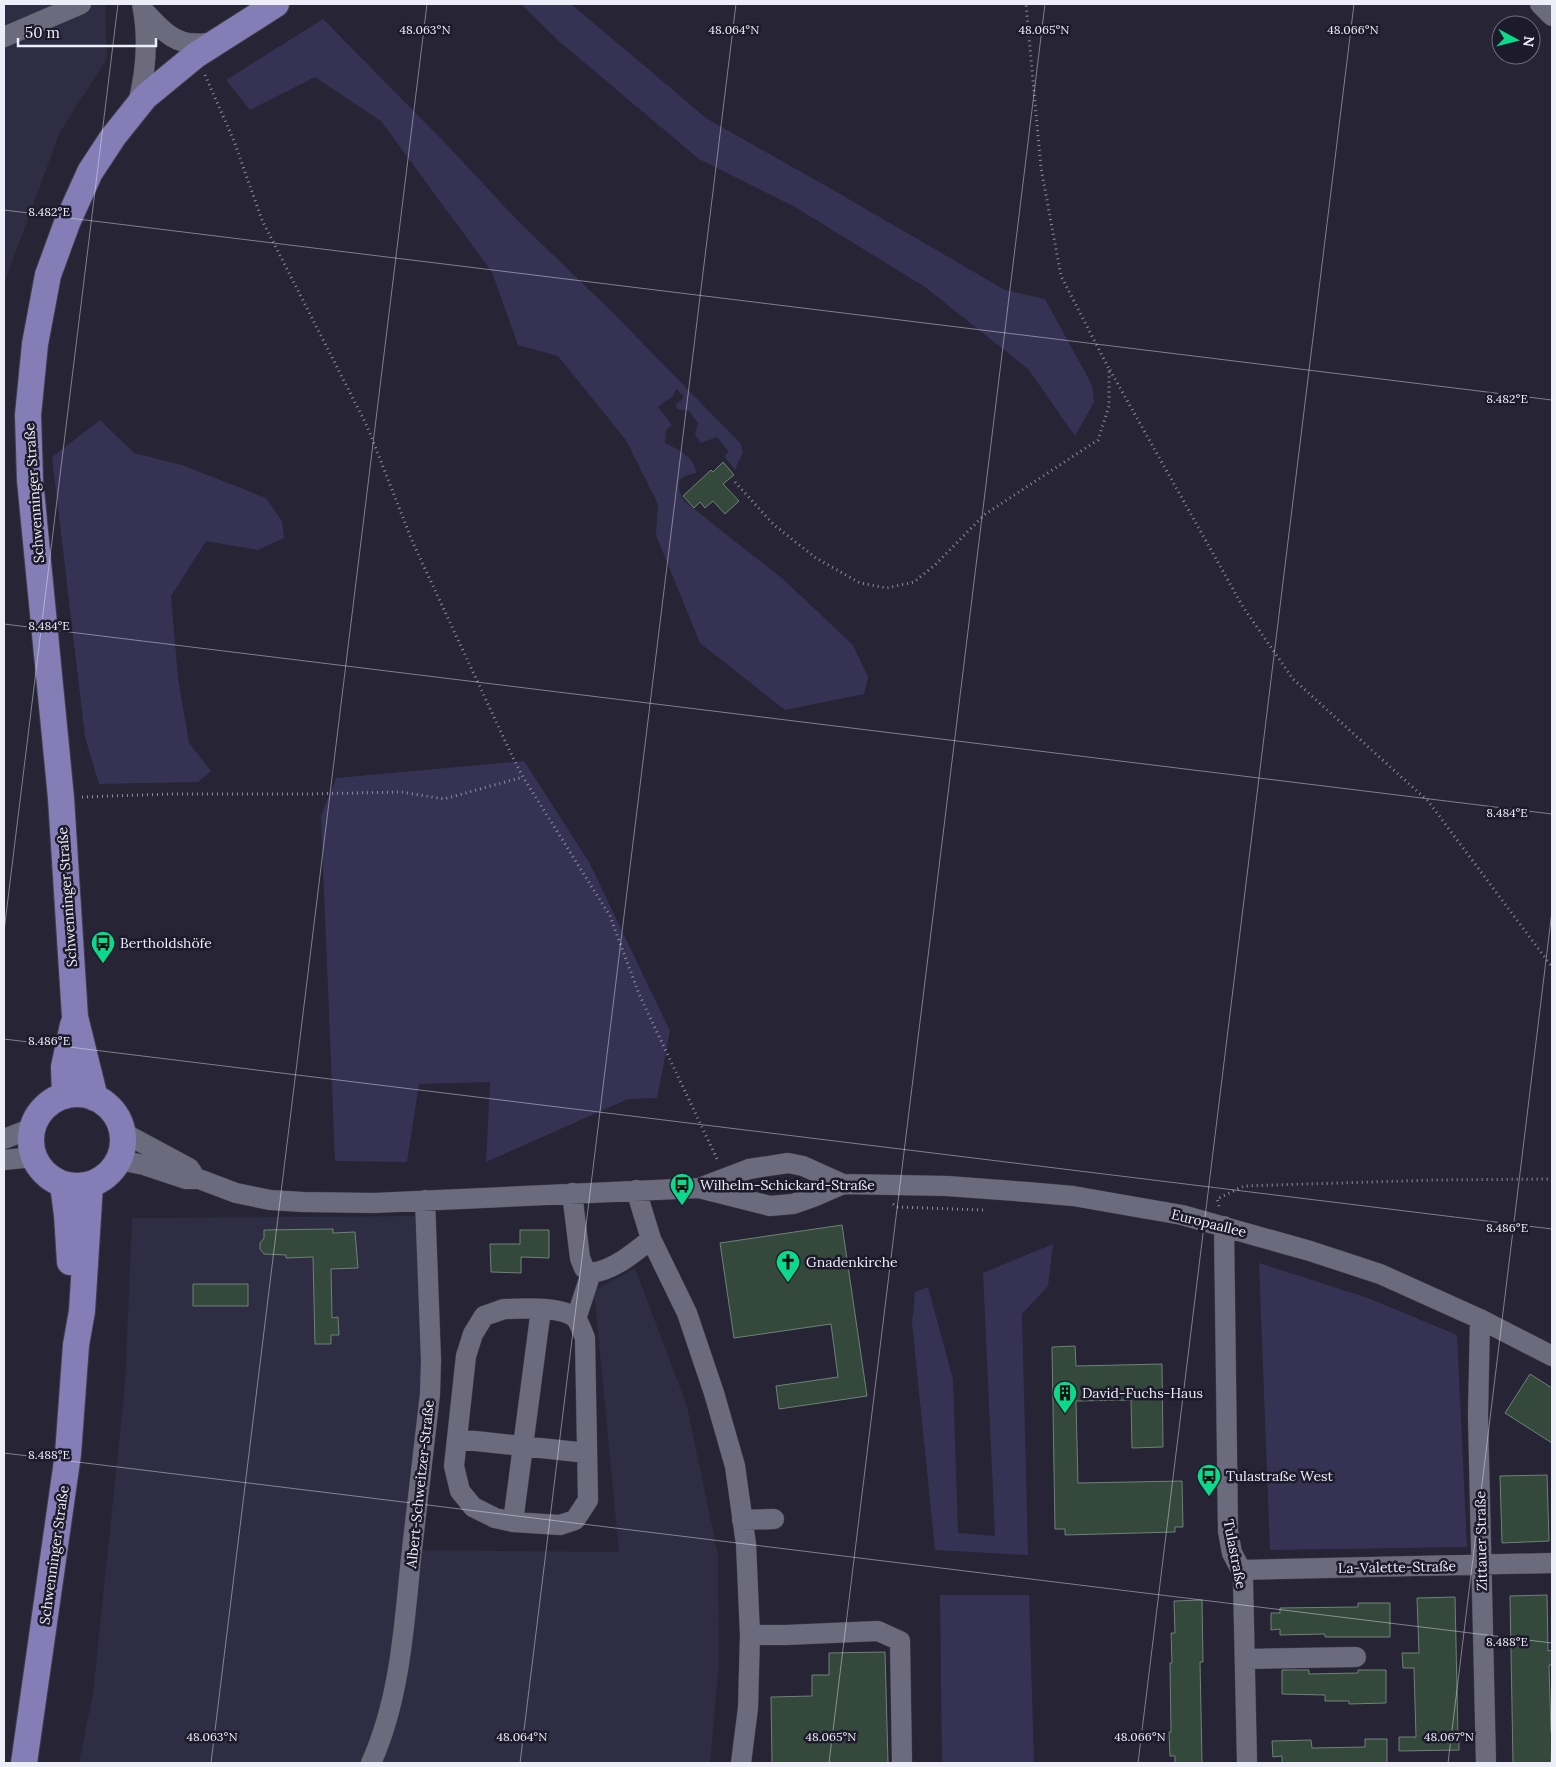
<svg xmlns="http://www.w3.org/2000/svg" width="1556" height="1767" font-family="Lora,serif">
  <rect width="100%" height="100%" fill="#262435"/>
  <path fill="#2f2d43" d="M4,4h101l2,55 -47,73 -56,152z
    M426,1216l5,144 -19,190 207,2 -25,-261 41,-23 52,138 31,149 1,108 -9,100h-631l14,-70 32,-308 7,-167z"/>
  <path fill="#363254" d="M521,4h50l135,114 134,76 165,96 40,9 47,86 2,17 -19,34 -47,-67 -103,-82 -130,-80 -96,-48 -138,-116z
    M323,19l126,128 68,73 96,93 128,131 2,8 -8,18 -11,-14 5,-4 -12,-15 -16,6 -6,-8 3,-12 -9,-12 -12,-2 -1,-5 5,-3 3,-5 -8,-7 -3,7 -15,11 14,18 -6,5 -1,13c12,6 30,14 31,30 -20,4 -21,10 -12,28l100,79 69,65 15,32 -4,17 -79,16 -85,-67 -44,-108 2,-31 -32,-64 -68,-84 -40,-11 -26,-73 -111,-151 -66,-44 -65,33 -24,-30z
    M100,420l34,33 48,12 84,33 16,23 2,17 -26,12 -52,-9 -35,55 7,82 11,65 22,28 -13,11 -99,2 -14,-47 -33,-280z
    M524,761l65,101 81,169 -13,67 -29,1 -142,63 4,-80 -71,2 -12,78 -72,-1 -14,-345 15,-38z
    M1053,1244l-5,42 -26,28 6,241 -93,-5 -23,-227 3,-31 13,-5 25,92 5,154 37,3 -12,-263z
    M1259,1263l109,35 89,37 10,212 -197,3z
    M940,1595h89l5,168h-92z"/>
  <path fill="#35483c" stroke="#6e8276" d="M723,462l11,13 -11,9 16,17 -14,13 -12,-13 -8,7 -5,-6 -6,6 -11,-12 28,-26 2,2z
    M842,1225l25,171 -88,13 -3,-23 62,-9 -7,-53 -97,14 -14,-95z
    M333,1229v4l22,-1 3,36 -27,1 1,49 6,-1 1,18h-8v9h-16l-2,-87 -27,1v-3l-22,-1 -4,-5v-6l4,-5v-8z
    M520,1230h29v28l-28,-1v16l-30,-1 -1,-28h30z
    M193,1284h55v22h-55z
    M1075,1346l1,20 86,-2 1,83 -31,1 -1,-48 -55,1 2,82 104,-2 1,46h-8v5l-110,3v-6h-10l-3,-182z
    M1530,1374l22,14v55l-47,-30z
    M1547,1475l2,66 -47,2 -2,-67z
    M1547,1595l1,56 4,-1v15h-3l2,67h1l-1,31h-38l-3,-167z
    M1455,1597l3,139h1v14l-60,1v-14h17l-2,-69h-11l-1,-15h17l-2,-55z
    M1202,1600l1,62h-3l2,101h-27v-7h-5l-1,-24h2l-1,-69h2l-1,-30h4l-1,-32z
    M1358,1603h32v34h-65v-3l-45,1v-6l-9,1v-17h9v-5l78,-1z
    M885,1652l3,111h-116l-1,-66 41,-1v-21h17v-22z
    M1282,1670h27v4l49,-1v-3h28v33l-37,1v-3h-24v-6l-43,-1z
    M1365,1739h22v24h-105v-7l-9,1 -1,-16 39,-1 1,8 53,-1z"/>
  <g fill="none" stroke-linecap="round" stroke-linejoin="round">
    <defs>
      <path id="minor" d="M1540,4l12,12
        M143,10c13,13 26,30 45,33 8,1 17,0 24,0
        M4,37l77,-33
        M137,107c9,-34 12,-69 5,-103
        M122,1132l67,36 3,4
        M4,1139l28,-11
        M4,1160l29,-3
        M119,1160l25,5 42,14h13l37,14 34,7 33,2 71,1 325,-15 71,18 23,-2 20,-7 30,-13
        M699,1188l50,-19 39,-6 15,3 40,18 104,2 80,6 46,4 109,19 128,36 70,23 100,45 72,37
        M636,1190l15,49 36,74 27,80 21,73 11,78 4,91 -2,73 -7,55
        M572,1193l8,65 4,10 7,5c23,-3 43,-20 60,-34
        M1224,1226l4,305 4,22 9,17 2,10 4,183
        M504,1309c18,0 61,-4 73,11 3,5 6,13 8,18l3,162 -13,20 -15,5 -47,-3 -18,-4 -22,-11 -13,-16 -6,-25 12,-110 7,-22 11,-18z
        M576,1319l15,-46
        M1480,1319l-2,97 8,347
        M457,1439l130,14
        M742,1520l32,-1
        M513,1522l28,-213
        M1241,1570l311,-7
        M750,1635h36l92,-4 22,10 2,122
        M1246,1659l110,-2
        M371,1763c29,-64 33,-136 40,-205 6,-55 13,-109 19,-164l1,-34 -6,-160"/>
      <path id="major" d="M31 1140a46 46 0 1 1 92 0a46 46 0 1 1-92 0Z
        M65,1096l-1,-29 9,-42
        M95,1098l-20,-81 -14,-219 -31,-318 -2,-65 7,-71 13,-69 19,-52 23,-51 23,-35 32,-40 51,-42 80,-51
        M63,1185l4,30 3,47
        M24,1763l44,-309 8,-109 6,-34 8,-126"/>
    </defs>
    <use href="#minor" stroke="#403e4d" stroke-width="21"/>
    <use href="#major" stroke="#403e4d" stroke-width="28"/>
    <path stroke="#8f8e9c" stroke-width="3" stroke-dasharray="1 4" stroke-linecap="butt" d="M205,75l29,66 28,79 105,206 46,117 100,215 10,19 87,139 29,78 79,167
      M1110,370l133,237 50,72 135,122 124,166
      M735,482l39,43 42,33 44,25 27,5 27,-6 21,-17 49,-50 114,-75 11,-34v-37l-48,-93 -20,-108 -15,-164
      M82,797l89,-3h138l92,-2 43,7 79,-22
      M893,1204l4,3 86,3
      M1219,1206l-2,-7 27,-13 190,-6 118,-1"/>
    <use href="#minor" stroke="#6c6b7e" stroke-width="20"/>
    <use href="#major" stroke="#857eb6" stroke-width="26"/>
  </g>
  <path fill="none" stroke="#eeeef9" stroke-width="1" stroke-opacity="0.45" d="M4,210l1548,190M4,624l1548,190M4,931l114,-927M4,1039l1548,190M4,1453l1548,190M211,1763l216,-1759M520,1763l216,-1759M829,1763l216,-1759M1138,1763l216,-1759M1448,1763l104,-852"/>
  <defs>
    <symbol id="bus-pin" viewBox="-11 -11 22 30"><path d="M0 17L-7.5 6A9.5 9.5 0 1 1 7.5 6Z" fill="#0cd98a" stroke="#1d1b2b"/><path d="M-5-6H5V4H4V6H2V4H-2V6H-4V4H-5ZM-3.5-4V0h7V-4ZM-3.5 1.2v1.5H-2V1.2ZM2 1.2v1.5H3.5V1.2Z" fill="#111"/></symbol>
    <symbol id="church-pin" viewBox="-11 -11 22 30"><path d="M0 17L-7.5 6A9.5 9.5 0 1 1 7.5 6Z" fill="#0cd98a" stroke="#1d1b2b"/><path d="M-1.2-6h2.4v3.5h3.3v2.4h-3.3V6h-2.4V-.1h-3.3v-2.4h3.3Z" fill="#111"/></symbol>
    <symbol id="building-pin" viewBox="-11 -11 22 30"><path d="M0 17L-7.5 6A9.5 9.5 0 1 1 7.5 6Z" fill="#0cd98a" stroke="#1d1b2b"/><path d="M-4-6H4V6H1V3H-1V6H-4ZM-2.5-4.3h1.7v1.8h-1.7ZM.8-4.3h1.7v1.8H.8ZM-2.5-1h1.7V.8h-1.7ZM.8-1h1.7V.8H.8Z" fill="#111"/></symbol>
  </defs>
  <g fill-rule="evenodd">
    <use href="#bus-pin" x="89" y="929" width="28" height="38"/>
    <use href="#bus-pin" x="668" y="1171" width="28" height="38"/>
    <use href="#church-pin" x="774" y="1248" width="28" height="38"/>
    <use href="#building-pin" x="1051" y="1379" width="28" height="38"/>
    <use href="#bus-pin" x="1195" y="1462" width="28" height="38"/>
  </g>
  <g text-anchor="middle" stroke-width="5" stroke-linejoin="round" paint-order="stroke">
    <g font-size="14" fill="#eeeef9" stroke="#1d1b2b">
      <text transform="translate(34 493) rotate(-94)" y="5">Schwenninger Straße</text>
      <text transform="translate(67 897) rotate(-94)" y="5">Schwenninger Straße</text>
      <text transform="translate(1209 1223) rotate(14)" y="5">Europaallee</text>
      <text transform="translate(420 1484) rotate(-84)" y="5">Albert-Schweitzer-Straße</text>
      <text transform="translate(1481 1541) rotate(-91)" y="5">Zittauer Straße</text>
      <text transform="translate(1235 1554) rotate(79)" y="5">Tulastraße</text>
      <text transform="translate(54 1555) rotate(-82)" y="5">Schwenninger Straße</text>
      <text transform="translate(1397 1567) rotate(-1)" y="5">La-Valette-Straße</text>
    </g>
    <g font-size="14" fill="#eeeef9" stroke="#1d1b2b" text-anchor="start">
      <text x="120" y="948">Bertholdshöfe</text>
      <text x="700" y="1190">Wilhelm-Schickard-Straße</text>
      <text x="806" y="1267">Gnadenkirche</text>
      <text x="1082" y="1398">David-Fuchs-Haus</text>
      <text x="1226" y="1481">Tulastraße West</text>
    </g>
  </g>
  <g font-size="12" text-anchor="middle" fill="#eeeef9" stroke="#1d1b2b" stroke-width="5" stroke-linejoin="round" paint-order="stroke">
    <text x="425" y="34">48.063°N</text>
    <text x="734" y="34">48.064°N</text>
    <text x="1044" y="34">48.065°N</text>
    <text x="1353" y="34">48.066°N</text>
    <text x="49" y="216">8.482°E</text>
    <text x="1507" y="403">8.482°E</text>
    <text x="49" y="630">8.484°E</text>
    <text x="1507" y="817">8.484°E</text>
    <text x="49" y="1045">8.486°E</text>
    <text x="1507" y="1232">8.486°E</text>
    <text x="49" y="1459">8.488°E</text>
    <text x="1507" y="1646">8.488°E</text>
    <text x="212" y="1741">48.063°N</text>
    <text x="522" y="1741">48.064°N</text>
    <text x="831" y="1741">48.065°N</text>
    <text x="1140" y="1741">48.066°N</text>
    <text x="1449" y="1741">48.067°N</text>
  </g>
  <rect width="1556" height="1767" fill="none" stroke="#eeeef9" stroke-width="10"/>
  <g transform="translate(1516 40) rotate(97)"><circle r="24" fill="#1d1b2b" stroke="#716f7d"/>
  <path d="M0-4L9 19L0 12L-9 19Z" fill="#0cd98a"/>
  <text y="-8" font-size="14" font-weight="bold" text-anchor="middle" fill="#eeeef9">N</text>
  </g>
  <path d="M18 38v8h138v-8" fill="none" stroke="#eeeef9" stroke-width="2.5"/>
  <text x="25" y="38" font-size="15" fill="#eeeef9" stroke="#1d1b2b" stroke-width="4" paint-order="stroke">50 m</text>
</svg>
